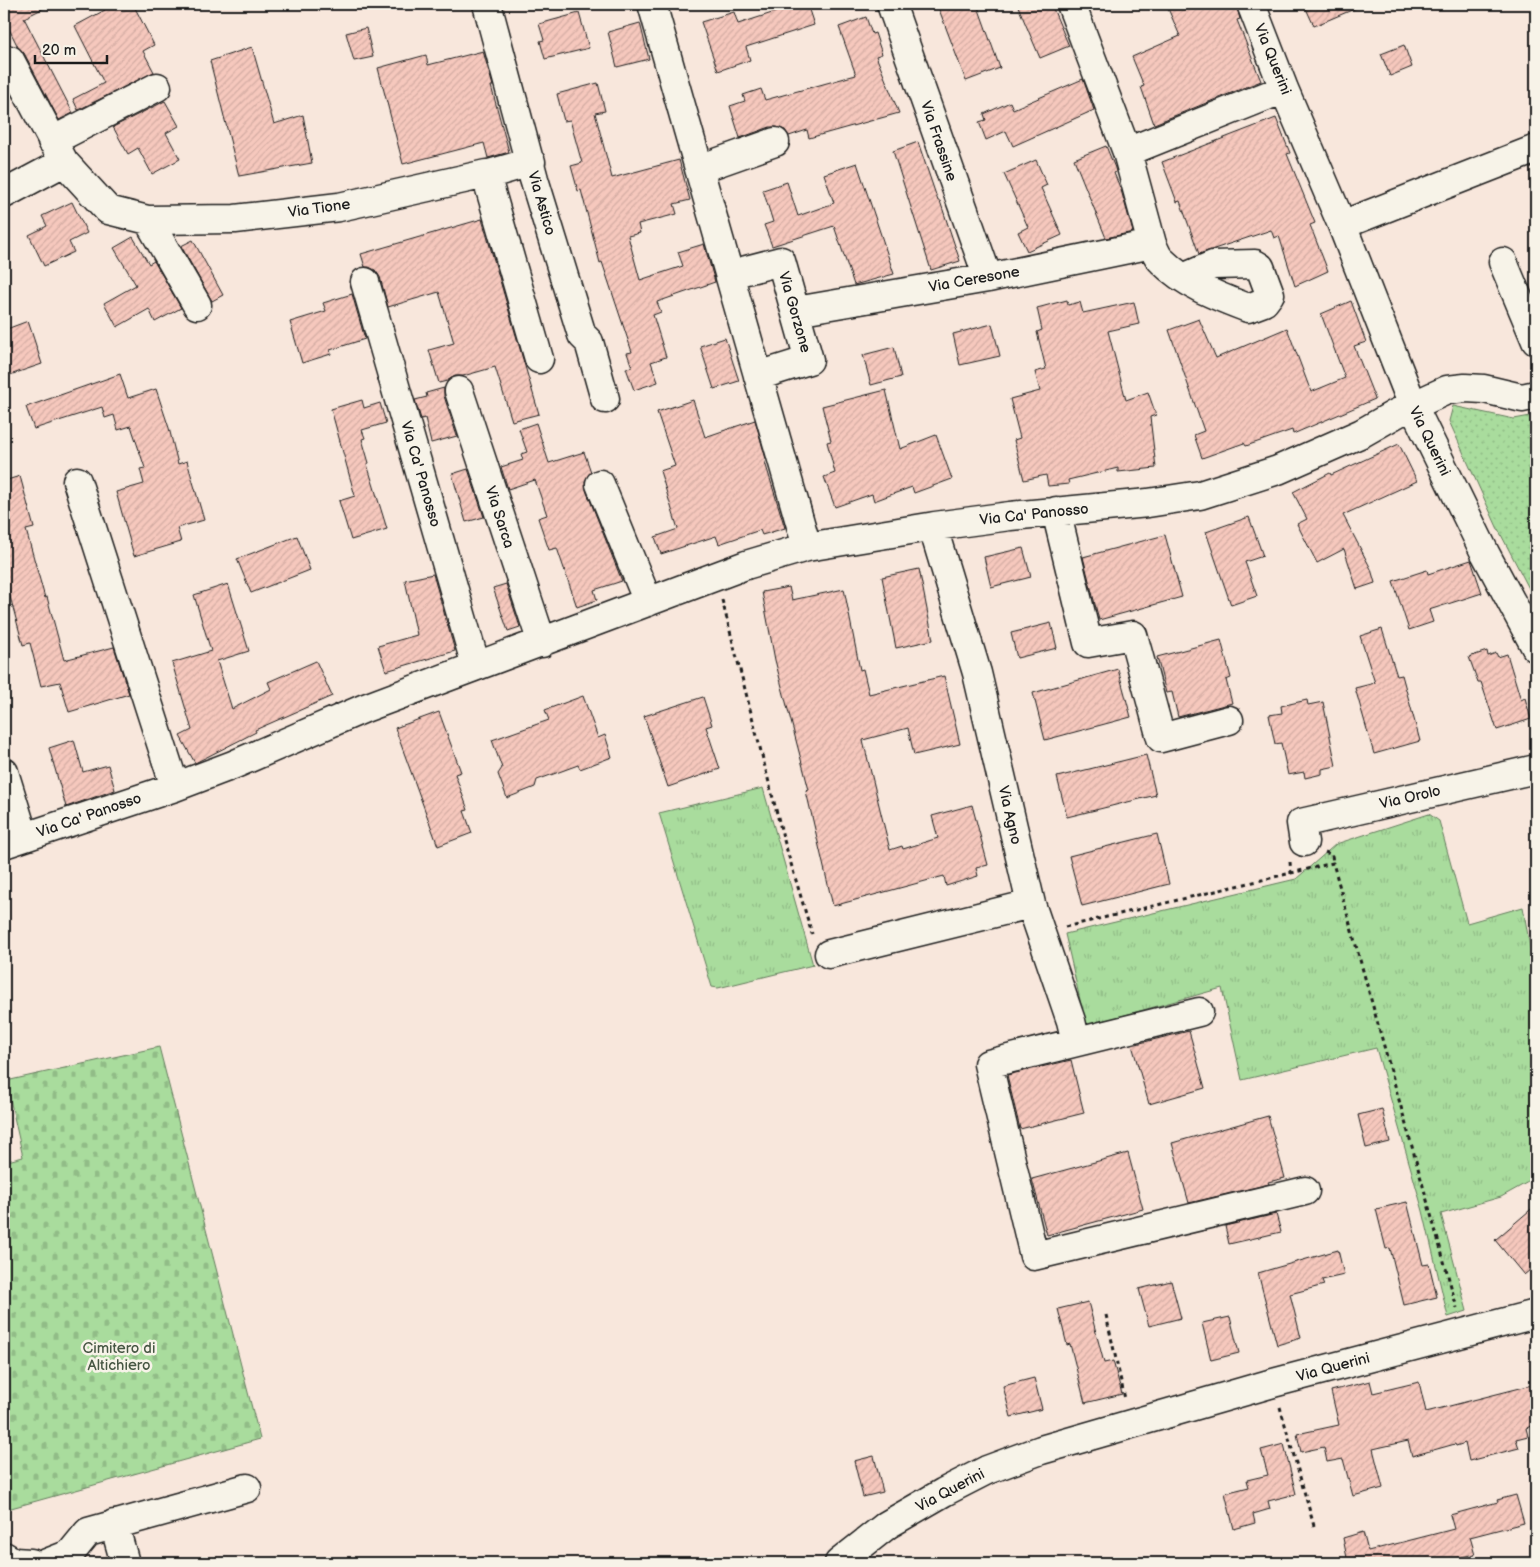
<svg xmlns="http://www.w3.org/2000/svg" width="1540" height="1567" font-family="'Balsamiq Sans',sans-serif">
  <defs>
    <pattern id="grass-dots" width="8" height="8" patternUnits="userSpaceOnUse" patternTransform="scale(1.25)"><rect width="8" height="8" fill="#a9dc9d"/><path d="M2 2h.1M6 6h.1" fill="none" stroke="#91bc87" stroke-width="1.8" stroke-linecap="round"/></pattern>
    <pattern id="cemetery-stones" width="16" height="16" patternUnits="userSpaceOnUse" patternTransform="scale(1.25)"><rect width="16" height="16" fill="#a9dc9d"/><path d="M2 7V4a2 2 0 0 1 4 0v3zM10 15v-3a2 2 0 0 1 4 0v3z" fill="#91bc87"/></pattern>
    <pattern id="park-tufts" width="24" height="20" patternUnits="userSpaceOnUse" patternTransform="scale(1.25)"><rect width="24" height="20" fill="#a9dc9d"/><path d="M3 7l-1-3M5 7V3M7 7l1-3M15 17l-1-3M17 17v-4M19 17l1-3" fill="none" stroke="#91bc87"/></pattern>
    <pattern id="building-hatch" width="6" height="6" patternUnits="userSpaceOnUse" patternTransform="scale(1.25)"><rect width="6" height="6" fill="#f6c8bd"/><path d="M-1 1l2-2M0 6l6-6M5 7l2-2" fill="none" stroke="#d2aba2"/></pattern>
  </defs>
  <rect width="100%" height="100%" fill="#f8e7dc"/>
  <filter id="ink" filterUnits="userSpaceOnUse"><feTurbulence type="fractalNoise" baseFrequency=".02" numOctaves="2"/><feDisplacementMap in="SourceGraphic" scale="10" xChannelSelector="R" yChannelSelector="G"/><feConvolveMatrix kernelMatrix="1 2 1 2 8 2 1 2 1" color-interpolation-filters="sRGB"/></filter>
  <g filter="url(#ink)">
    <path fill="url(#grass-dots)" stroke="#627c5c" d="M1453,406l61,13 22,-4v187l-39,-75 -48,-106z"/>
    <path fill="url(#cemetery-stones)" stroke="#627c5c" d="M159,1047l101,392 -256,71v-348l19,-5 -17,-76z"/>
    <path fill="url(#park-tufts)" stroke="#627c5c" d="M763,788l50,177 -95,23 -6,-1 -53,-174z
      M1429,814l10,7 28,102 56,-16 8,46 5,14v201l-8,14 -27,15 -60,17 26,97 -19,6 -25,-106 -47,-163 -134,32 -20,-92 -136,38 -21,-92 231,-55 40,-35z"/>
    <path fill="url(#building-hatch)" stroke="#1c1c1c" d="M4,4h48l-28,14 49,95 -14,7 -35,-67 -6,-6 -10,-20 -4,2z
      M101,4h32l21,41 -11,6 11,21 -76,38 -5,-11 31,-16 -29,-57 30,-16z
      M800,4h7l7,21 -68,22 4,13 -32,11 -17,-49 33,-10 4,12z
      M937,4h40l23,64 -34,13z
      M1017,4h34l18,42 -29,12z
      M1166,4h70l4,15 -3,1 24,61 -107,43 -13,-37 3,-1 -12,-29 48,-21z
      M1304,4h62l-52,22z
      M579,13l10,35 -44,11 -5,-18 4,-1 -5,-16z
      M866,17l6,17 3,-1 7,21 -6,2 23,57 -90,25 -2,-8 -18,6 -4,-6 -8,-3h-7l-30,11 -10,-32 15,-5 -2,-6 18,-6 4,11 91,-25 -17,-48z
      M640,23l9,36 -32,8 -9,-35z
      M366,28l7,29 -19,4 -8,-28z
      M1404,45l8,22 -22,9 -9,-22z
      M252,47l22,77 29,-9 9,48 -73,13 -29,-115z
      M483,51l10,35h-2l18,66 -21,6 -4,-15 -81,21 -25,-96 48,-13 2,10z
      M1083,79l11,31 -81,36 -7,-15 -20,9 -7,-18 7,-2 -2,-6 26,-12 3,7z
      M598,83l7,28 -10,2 17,65 67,-18 11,40 -16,4 3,10 -39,10 2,9 -12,3 12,44 43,-14 -5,-14 26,-8 11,38 -58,20 4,10 -8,3 13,42 -15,5 7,20 -24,8 -8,-22 6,-1 -5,-14 5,-1 -30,-90 -2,1 -19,-73 -3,1 -7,-25 11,-3 -12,-43 -6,1 -7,-27z
      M165,101l14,25 -13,7 14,26 -28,15 -14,-26 -10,6 -15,-27z
      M1276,118l14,35 -3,1 28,69 -5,2 18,46 -33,15 -16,-50 -5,2 -3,-8 -72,24 -19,-53 -3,1 -15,-40z
      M918,142l20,59h2l20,60 -29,9 -38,-119z
      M1106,146l9,22 1,4 -2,1 7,17 12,42 -27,6 -32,-79z
      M1036,160l11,25 -6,3 21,47 -35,16 -9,-19 10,-5 -24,-53z
      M857,163l37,111 -40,11 -20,-59 -62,20 -8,-21 9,-3 -10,-32 24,-8 11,34 36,-13 -10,-29z
      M72,202l15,31 -18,9 5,10 -30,14 -15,-31 18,-9 -5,-10z
      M482,219l57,195 -27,7 -17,-54 -32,9h-8l-8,5 -8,2 -10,-33 25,-7 -15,-51 -51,15 -8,-30 -5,-7 -6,-3h-4l-4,-13z
      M133,237l16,27 5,-3 27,47 -26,14 -6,-13 -32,18 -13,-24 32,-18 -22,-37z
      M193,240l30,55 -11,6 -31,-55z
      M352,294l13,45 -35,11 1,4 -29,9 -12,-41 36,-11 -3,-8z
      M1067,300l1,5 12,-3 3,11 51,-11 5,22 -31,7 18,69 22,-8 8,23 -6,2 6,51 -38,4v-4l-50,12 1,4 -21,2 -2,-11 -22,5 -10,-40 6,-2 -10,-39 30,-8 -5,-19 11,-3 -9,-37 5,-2 -5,-22z
      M1351,301l15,41 -12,4 21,53 -82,35 -1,-4 -46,16 -2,-3 -42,15 -8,-23 10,-4 -35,-101 30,-11 17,39 71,-30 24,64 34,-14 -24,-64z
      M28,321l14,43 -38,13v-47z
      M992,324l8,32 -40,9 -7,-31z
      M725,338l14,43 -25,8 -14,-43z
      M894,347l7,30 -30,8 -8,-30z
      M120,374l8,24 28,-9 13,39 9,36 9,-3 17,59 -27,8 4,14 -47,14 -18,-64 28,-8 -4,-15 5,-1 -14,-42 -13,4 -4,-15 -9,3 -3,-11 -68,22 -8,-22z
      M444,388v8l13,40 -26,7 -6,-25 -4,1 -6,-19 12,-3 -1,-4z
      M886,390l14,59 36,-14 16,44 -38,14 -2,-6 -38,14 -2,-7 -37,13 -11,-30 11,-4 -8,-31 4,-1 -9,-35z
      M362,400l2,8 16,-5 6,20 -24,7 3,8 -3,1 7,24 -2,1 20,65 -36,11 -12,-39 16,-5 -24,-87z
      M693,400l12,37 50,-17 11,39h-2l21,69 -23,7 -2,-5 -41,14 -3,-8 -55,18 -6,-17 23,-8 -18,-58 15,-5 -18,-54z
      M536,423l13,40 35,-11 7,20 -6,9 1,9 36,91 -28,9 3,10 -20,7 -20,-59 -8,2 -11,-32 9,-3 -12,-35 -27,9 -7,-22 22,-7 -2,-6 6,-2 -8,-23z
      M1399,444l18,37 -74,34 28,54 4,14 -18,6 -13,-40 -27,14 -20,-39 10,-5 -14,-27 37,-19 1,2z
      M468,469l16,48 -18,5 -14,-48z
      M20,476l14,52 -8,2 19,68 2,-1 17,63 50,-13 15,47 -60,18 -9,-30 -19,4 -11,-43 -7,2 -19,-71v-93z
      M1249,517l14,39 -18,6 12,34 -26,9 -25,-73z
      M1165,535l17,62 -83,23 -16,-63z
      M297,536l13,34 -59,23 -14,-34z
      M1023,548l8,29 -40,10 -7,-30z
      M1471,560l11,33 -53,17 4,12 -24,8 -16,-49 34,-11 1,4z
      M919,569l14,71 -37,8 -14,-71z
      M433,574l22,77 -69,20 -8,-25 39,-11 -12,-55z
      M228,584l21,67 -32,10 15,48 39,-20 -3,-7 48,-21 16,35 -77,34 1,2 -61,31 -15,-27 12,-6 -20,-67 39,-12 -17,-56z
      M506,584l14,43 -12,4 -15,-43z
      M789,587l3,13 52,-11 16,81 3,-1 6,25 75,-18 16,68 -46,11 -6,-27 -45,12 27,110 12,-4 1,3 35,-11 -6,-22 40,-11 16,60 -12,3 2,8 -32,10 -2,-10 -111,30 -27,-115 3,-1 -34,-130 -13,-68z
      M1051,623l6,25 -40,10 -6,-25z
      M1382,629l15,47 5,-1 18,66 -46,13 -19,-66 20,-5 -15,-47z
      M1221,640l10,38 -5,2 6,23 -54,14 -6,-25 -6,1 -9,-36z
      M1487,651l1,5 8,-3 2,4 9,-3 14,46 4,-2 6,21 -34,11 -16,-48h-3l-9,-25z
      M1118,669l13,48 -86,23 -12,-47z
      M583,696l15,42 7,-3 7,22 -32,12 -2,-4 -41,15 -2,7 -28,11 -9,-24 4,-6 -10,-28 57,-20 -4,-10z
      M703,697l9,28 -6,2 14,42 -52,18 -24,-71z
      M1307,700l1,5 15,-3 13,64 -14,3v5l-17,4 -1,-6 -16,3 -7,-32 -6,1 -6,-29 13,-2 -1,-7z
      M439,712l22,60 -6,2 13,36 -4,1 8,22 -34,13 -43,-118z
      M74,740l9,32 25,-7 7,25 -49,17 -17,-59z
      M1146,755l10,40 -89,22 -10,-40z
      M1157,834l12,50 -87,22 -13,-50z
      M1189,1031l16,57 -56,16 -17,-59z
      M1071,1060l13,53 -64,16 -13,-54z
      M1382,1109l8,33 -24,6 -8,-33z
      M1268,1116l17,62 -17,4 1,2 -80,19 -17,-60z
      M1128,1153l15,56 -96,26 -15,-56z
      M1407,1202l16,63 6,-1 8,33 -33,8 -14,-57 -4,1 -10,-40z
      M1536,1205v60l-12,10 -29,-35z
      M1276,1214l5,18 -52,12 -4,-18z
      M1338,1250l6,25 -22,5 2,5 -34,9 11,44 -24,7 -19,-72z
      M1171,1281l10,37 -32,8 -10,-37z
      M1088,1302l16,61 9,-2 9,33 -37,9 -15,-59 -3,1 -9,-36z
      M1230,1317l9,36 -28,7 -9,-37z
      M1034,1378l8,31 -31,8 -8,-31z
      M1370,1381l3,12 46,-11 7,30 110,-28v41l-10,3 2,8 -12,3 3,9 -50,13 -4,-18 -9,3 -1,-2 -43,12 -4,-15 -35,8 10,39 -30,8 -10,-37 -16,3 -3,-15 -23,5 -4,-18 42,-9 -8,-34z
      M1284,1444l12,50 -28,7 2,8 -17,5 2,9 -21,6 -9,-36 24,-6 -2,-7 21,-5 -7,-25z
      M874,1456l9,36 -20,5 -9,-36z
      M1516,1495l8,28 -54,14 5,17 -27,6v3h-100l-5,-25 20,-6 5,19 86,-22 -4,-14 48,-13 -1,-2z"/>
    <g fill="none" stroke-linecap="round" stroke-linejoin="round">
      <defs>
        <path id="minor" d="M487,4l47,175 48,156 7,7 16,57
          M652,4l155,543
          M891,4l97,274
          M1251,4l33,85 58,136 71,181 72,147 51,95
          M4,63l6,-3 54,102 44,48 40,10 87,-1 104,-12 147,-33v1l45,-13
          M52,141l105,-54
          M1127,152l157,-63
          M699,169l76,-27
          M486,175l53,184
          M4,194l60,-32
          M148,220l49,85
          M1342,225l194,-76
          M1152,244c3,6 5,13 10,17 24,24 55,35 86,47l16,-6 6,-8 -10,-27 -5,-3 -42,1 -30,13
          M1503,262l33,79
          M731,274l50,-13 28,99 -51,16
          M365,282l111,384
          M796,311l192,-33 164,-34 -25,-92 -56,-148
          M459,391l83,252
          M77,481l98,306
          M600,484l48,118
          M1056,511l32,132 45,-8 28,103 68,-18
          M4,772l20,65
          M1304,842l-3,-19 235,-54
          M4,844l171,-57 58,-22 132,-57 381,-143 61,-18 128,-21 75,-10 138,-13 52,-8 78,-25 84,-37 35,-20 50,-23 18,-2 19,1 38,9 14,-3
          M1031,904l40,117 5,21
          M829,954l202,-50 -54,-231 -40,-132 -2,-15
          M1199,1012l-211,52 46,192 271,-65
          M114,1524l11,39
          M4,1556l10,6 17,1
          M47,1563l23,-9 18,-22 159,-44
          M839,1563l48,-38 57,-33 43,-22 54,-20 232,-67 263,-69"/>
      </defs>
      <use href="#minor" stroke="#1c1c1c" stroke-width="31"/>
      <path stroke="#1c1c1c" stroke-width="3" stroke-dasharray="4 4" stroke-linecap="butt" d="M722,600l61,237 29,97
        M1325,852l7,3 1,8
        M1290,862l1,12
        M1065,927l268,-64 124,445
        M1106,1315l19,84
        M1280,1407l34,119"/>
      <use href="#minor" stroke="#f7f3e8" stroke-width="28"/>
    </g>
  </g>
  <g text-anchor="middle" stroke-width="5" stroke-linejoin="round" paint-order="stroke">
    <g font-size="15" fill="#1c1c1c" stroke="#f7f3e8">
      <text transform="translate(1273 59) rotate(68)" y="5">Via Querini</text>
      <text transform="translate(939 141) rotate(71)" y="5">Via Frassine</text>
      <text transform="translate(542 203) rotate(74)" y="5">Via Astico</text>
      <text transform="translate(319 208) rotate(-8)" y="5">Via Tione</text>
      <text transform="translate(974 279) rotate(-10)" y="5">Via Ceresone</text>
      <text transform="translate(795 312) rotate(74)" y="5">Via Gorzone</text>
      <text transform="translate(1430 441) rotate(64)" y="5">Via Querini</text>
      <text transform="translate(421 474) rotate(74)" y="5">Via Ca' Panosso</text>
      <text transform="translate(1034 514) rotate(-6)" y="5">Via Ca' Panosso</text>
      <text transform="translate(500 517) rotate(72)" y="5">Via Sarca</text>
      <text transform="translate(1410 797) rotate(-13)" y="5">Via Orolo</text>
      <text transform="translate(89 815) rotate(-19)" y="5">Via Ca' Panosso</text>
      <text transform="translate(1010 815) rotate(77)" y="5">Via Agno</text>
      <text transform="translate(1333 1367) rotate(-15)" y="5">Via Querini</text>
      <text transform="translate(950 1490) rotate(-28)" y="5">Via Querini</text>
    </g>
    <g font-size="15" fill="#465643" stroke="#f7f3e8">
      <text x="119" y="1353">Cimitero di<tspan x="119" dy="17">Altichiero</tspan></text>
    </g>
  </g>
  <rect width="1540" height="1567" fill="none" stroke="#f7f3e8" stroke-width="20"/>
  <rect x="10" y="10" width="1520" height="1547" fill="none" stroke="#1c1c1c" stroke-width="2" filter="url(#ink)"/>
  <path d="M35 55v8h72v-8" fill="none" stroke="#1c1c1c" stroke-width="2.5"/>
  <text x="42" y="55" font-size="15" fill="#1c1c1c" stroke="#f7f3e8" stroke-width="4" paint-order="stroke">20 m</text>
</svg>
